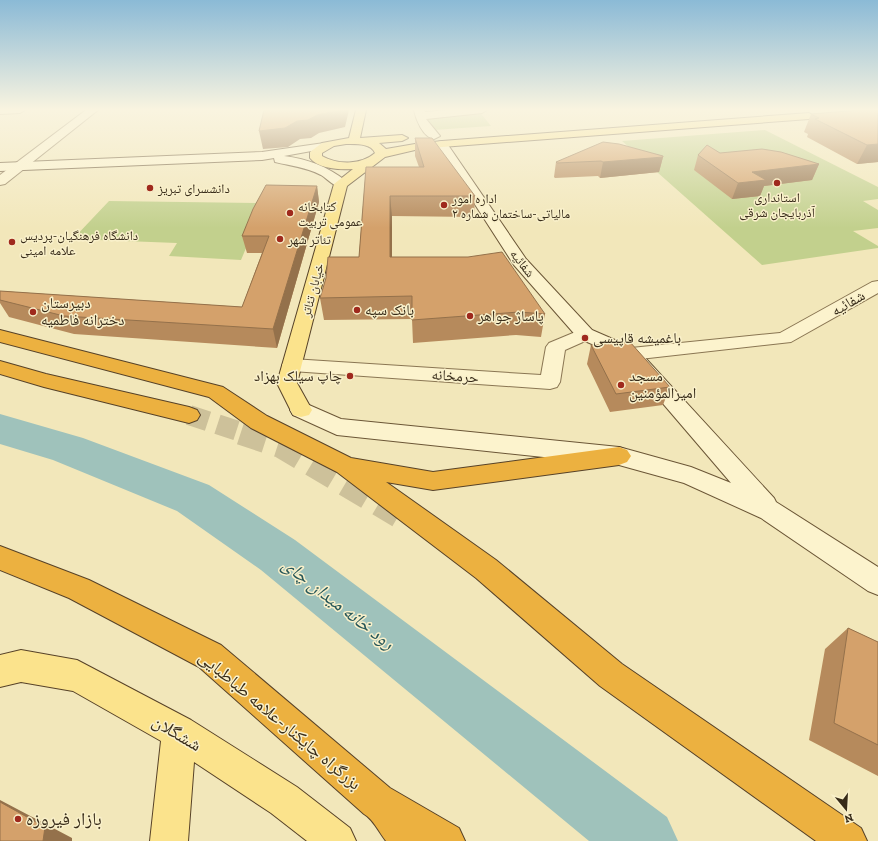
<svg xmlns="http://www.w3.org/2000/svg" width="878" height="841" font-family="'Zilla Slab','Noto Naskh Arabic',serif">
  <rect width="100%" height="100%" fill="#f2e7ba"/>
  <path fill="#c2d08d" d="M478,110l13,16 -58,4 -8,-17z
    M765,130l113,57v12l-15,2 15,9v18l-25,3 25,15v2l-116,17 -140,-124z
    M109,201l156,2 -24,57 -72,-4 8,-13 -104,-4z"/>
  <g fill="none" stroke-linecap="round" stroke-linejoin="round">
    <path fill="#9fc2bb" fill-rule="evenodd" d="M0,414l83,24 126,47 86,55 372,277 11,24h-89l-328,-271 -84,-59 -124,-51 -53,-16z"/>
    <path stroke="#cdc19a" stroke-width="20" stroke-dasharray="20 10" stroke-linecap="butt" d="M189,415l55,18"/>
    <path stroke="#cdc19a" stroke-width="26" stroke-dasharray="26 13" stroke-linecap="butt" d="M241,432l40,13 118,70"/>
    <defs>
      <path id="street" d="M0,110h25l-5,3 -20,1z
        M86,110h12l-93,74 -5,1v-10z
        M414,110h10l1,2 23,-2h39l-5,3 -56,6 14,17 -6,3c-11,-2 -18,-19 -20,-29z
        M878,281v12l-87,49 -160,18 -7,-2 -3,-4 3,-4 7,-2 149,-15 92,-51z
        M585,328l7,2 2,4 -2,4 -27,12 -5,32 -3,5 -7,2 -258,-18 -7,-2 -3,-4 3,-4 7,-2 249,16 5,-28 3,-4z"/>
      <path id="secondary" d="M442,141l4,1 80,117 66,71 46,20 136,148 2,4 102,65v28l-10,-4 -107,-73 -77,-35 -65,-18 -282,-30 -44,-20 -3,-5 3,-5 8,-2 8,2 32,14 278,28 72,20 40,16 -107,-125 -46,-20 -64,-73 -78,-121 2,-2z
        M324,143l4,1 2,2 -2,2 -44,8c23,3 43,10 62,25l2,3 -2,3c-11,2 -17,-7 -25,-12 -15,-8 -30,-9 -46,-13l-1,-4 -12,2 -262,11v-8l262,-11z"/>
      <path id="primary" d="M356,110h10l-6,28 42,-3 6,3 -6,3 -23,2 7,6 29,-5 27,-3 367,-28 5,3 -5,3 -367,28 -27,3 -30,7 -38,29 -50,197 15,27 -3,5 -8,2 -8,-2 -16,-32 57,-199 19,-15c-12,1 -35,0 -43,-11v-6l12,-9 27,-5zM346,144c10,0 25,-1 29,9 -14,12 -37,12 -53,3v-3l12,-7z
        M21,650l56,10 114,60 106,67 53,41 6,13h-49l-36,-28 -77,-51 -6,79h-38l11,-100 -88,-50 -52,-9 -21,5v-32z"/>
      <path id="highway" d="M0,330l223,57 44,29 84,42 82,14 186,-25 8,3 4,6 -4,6 -8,3 -186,25 -47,-8 110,78 126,104 239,164 6,13h-51l-216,-155 -124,-108 -139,-106 -86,-44 -42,-31 -209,-55z
        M0,361l46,13 143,33 8,3 3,5 -3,5 -8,3 -145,-36 -44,-13z
        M0,546l89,34 132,65 169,143 69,40 6,13h-79c-7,-9 -13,-22 -22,-27l-165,-147 -130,-69 -69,-28z"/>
    </defs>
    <use href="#street" stroke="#8a7653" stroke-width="2"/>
    <use href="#secondary" stroke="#6b5636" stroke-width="2"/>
    <use href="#primary" stroke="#574228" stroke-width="2"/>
    <use href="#highway" stroke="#574228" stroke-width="2"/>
    <use href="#street" fill="#fcf3cd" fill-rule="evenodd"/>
    <use href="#secondary" fill="#fcf3cd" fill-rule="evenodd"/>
    <use href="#primary" fill="#fbe38c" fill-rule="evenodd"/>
    <use href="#highway" fill="#ecb140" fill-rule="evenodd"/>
  </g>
  <path fill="#b68a5c" d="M878,110v52l-21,2 -50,-27 1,-3 -4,-2 7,-18z
    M415,138l60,58 -1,21 -82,-1v41l153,57 -4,23 -25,-2 -103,8 -1,-24 -88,1 -4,-22 39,-41 7,-90h53l-4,-11z
    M720,153l99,11 -7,16 -48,6 -4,10 -28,3 -38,-29 4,-15z
    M663,157l-4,15 -59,6 -2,-2 -43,2 -1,-1 2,-15z
    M317,186l2,16 -42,146 -203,-14 -65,-17 -9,-14v-12l242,16 20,-54h-15l-5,-17z
    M591,345l79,42 -7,18 -53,7 -23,-48z
    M848,628l30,14v134l-69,-36 16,-91z"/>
  <path fill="#94714b" d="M341,110h8l-4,17 -26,6 -8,5 -11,1 -12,8 -25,2 -4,-18 38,-10 20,-6z
    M878,144v18l-21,2 10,-19z
    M663,157l-4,15 -59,6 3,-16z
    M819,164l-7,16 -48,6 -4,10 -28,3 6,-16 14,-11z
    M317,186l2,16 -42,146 -4,-19z
    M390,196l2,20v63l-2,-22z
    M0,800l72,38v3h-29l-43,-39z"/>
  <path fill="#d4a16b" stroke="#94714b" d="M264,110h77l-24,5 -9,5 -11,1 -12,7 -26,3z
    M860,110h18v34l-11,1 -52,-26 4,-1 -8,-4z
    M415,138h17l43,58h-85v61h78l34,-5 43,62 -26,-2 -107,8v-24l-92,2 6,-20 2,-21h31l7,-90h58z
    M603,142l16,2 44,12v1l-60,5 -2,-1 -44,2 -1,-1z
    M707,145l13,8 42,-4 19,3 38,12 -67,8 14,8 -28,3 -40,-28z
    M266,185l51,1 -44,143 -209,-13 -64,-16v-9l242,16 27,-71h-27l11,-27z
    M630,342l40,45 -54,7 -25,-49z
    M848,628l30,14v103l-44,-22z
    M0,802l45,25 -2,14h-43z"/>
  <linearGradient id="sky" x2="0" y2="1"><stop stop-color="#8bbad6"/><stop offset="0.48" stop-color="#f9f4e0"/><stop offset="1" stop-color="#f9f4e0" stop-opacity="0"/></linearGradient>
  <rect width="878" height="228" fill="url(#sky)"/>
  <g fill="#9f291d" stroke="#f9f0ca" stroke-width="1.5">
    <circle cx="777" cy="183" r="4"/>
    <circle cx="150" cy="188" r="4"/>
    <circle cx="444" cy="205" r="4"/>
    <circle cx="290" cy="213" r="4"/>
    <circle cx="280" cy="239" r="4"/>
    <circle cx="12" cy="242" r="4"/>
    <circle cx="357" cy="310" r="4"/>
    <circle cx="33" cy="312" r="4"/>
    <circle cx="470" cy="316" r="4"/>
    <circle cx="585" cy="338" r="4"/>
    <circle cx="350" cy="376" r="4"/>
    <circle cx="621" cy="385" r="4"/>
    <circle cx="18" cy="819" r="4"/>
  </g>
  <g text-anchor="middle" stroke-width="3" stroke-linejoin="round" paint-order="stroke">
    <g font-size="13" fill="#372b19" stroke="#f9f0ca" text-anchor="start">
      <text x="158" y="193">دانشسرای تبریز</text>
      <text x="777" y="202" text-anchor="middle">استانداری<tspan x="777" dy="15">آذربایجان شرقی</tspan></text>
      <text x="452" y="203">اداره امور<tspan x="452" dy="15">مالیاتی-ساختمان شماره ۲</tspan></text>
      <text x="298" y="211">کتابخانه<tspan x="298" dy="15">عمومی تربیت</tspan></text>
      <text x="20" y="240">دانشگاه فرهنگیان-پردیس<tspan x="20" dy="15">علامه امینی</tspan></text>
      <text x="288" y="244">تئاتر شهر</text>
    </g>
    <g font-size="13" fill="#372b19" stroke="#f9f0ca">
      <text transform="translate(523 263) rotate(52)" y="5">شفائیه</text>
      <text transform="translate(312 290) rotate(-75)" y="5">خیابان تئاتر</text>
    </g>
    <g font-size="15" fill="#372b19" stroke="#f9f0ca" text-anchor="start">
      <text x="41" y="308">دبیرستان<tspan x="41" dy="17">دخترانه فاطمیه</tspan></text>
      <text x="365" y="315">بانک سپه</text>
      <text x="478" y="321">پاساژ جواهر</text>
      <text x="593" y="343">باغمیشه قاپیسی</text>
      <text x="342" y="381" text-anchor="end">چاپ سیلک بهزاد</text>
      <text x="629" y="381">مسجد<tspan x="629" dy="17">امیرالمؤمنین</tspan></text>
    </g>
    <g font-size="15" fill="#372b19" stroke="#f9f0ca">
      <text transform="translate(848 303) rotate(-30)" y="5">شفائیه</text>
      <text transform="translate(455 376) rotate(4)" y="5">حرمخانه</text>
    </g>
    <g font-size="18" fill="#372b19" stroke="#f9f0ca">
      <text transform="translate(280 720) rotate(40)" y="6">بزرگراه چایکنار-علامه طباطبایی</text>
      <text transform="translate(177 733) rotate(31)" y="6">ششگلان</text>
    </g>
    <g font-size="18" fill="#372b19" stroke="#f9f0ca" text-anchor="start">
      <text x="26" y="825">بازار فیروزه</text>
    </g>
    <g font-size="19" font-style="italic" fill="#275759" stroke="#f9f0ca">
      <text transform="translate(339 603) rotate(38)" y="7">رود خانه میدان چای</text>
    </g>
  </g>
  <g transform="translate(846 809) rotate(162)" stroke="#f9f0ca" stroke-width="3" paint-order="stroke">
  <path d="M0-3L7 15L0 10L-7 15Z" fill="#372b19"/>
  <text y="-6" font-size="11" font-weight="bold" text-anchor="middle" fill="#372b19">N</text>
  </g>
</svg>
